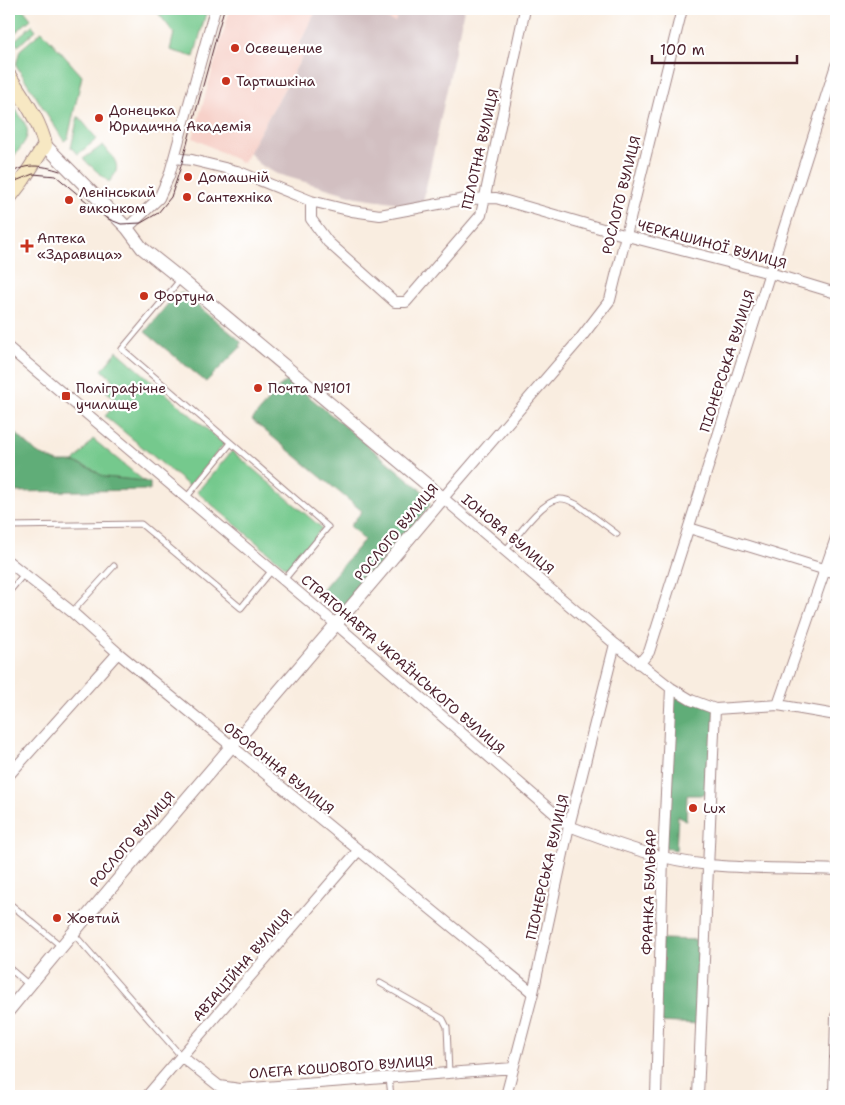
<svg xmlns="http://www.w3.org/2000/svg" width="845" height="1105" font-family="'Shantell Sans',sans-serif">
  <rect width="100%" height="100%" fill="#fff"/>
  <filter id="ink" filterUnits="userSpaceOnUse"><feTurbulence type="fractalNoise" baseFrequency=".02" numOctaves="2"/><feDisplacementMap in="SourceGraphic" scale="10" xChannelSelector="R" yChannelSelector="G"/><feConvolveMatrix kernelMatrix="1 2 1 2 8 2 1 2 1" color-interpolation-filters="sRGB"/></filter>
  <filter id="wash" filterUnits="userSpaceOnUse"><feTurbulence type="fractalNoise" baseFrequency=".0096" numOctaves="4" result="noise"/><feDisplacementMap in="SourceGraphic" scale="20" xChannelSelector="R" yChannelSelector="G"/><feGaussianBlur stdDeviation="1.12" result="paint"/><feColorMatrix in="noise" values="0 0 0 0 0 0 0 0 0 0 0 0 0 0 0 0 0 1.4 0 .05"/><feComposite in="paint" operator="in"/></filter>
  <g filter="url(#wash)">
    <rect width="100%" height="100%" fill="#f9ede0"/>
    <path fill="#f7d1c9" d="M230,9h87l-18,36 7,4 -63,114 -50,-25z
      M361,9h39l-5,14z"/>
    <path fill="#d2bfc1" d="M317,9h44l34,13 5,-13h64l-42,197 -65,-9 -80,-23 -18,-10 -10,-12 57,-102 -7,-5z"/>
    <path fill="#75c98d" stroke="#60745c" d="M9,9h14l8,10 -22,19z
      M155,9h52l-13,48 -24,-7 4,-17z
      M32,25l4,5 -18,16 -4,-5z
      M42,31l40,45 -14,62 -4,3 -48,-76 4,-15z
      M9,99c22,34 27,31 0,63z
      M78,116l19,23 -19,15 -7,-6z
      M103,145c11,14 21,21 6,37l-26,-23z
      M117,351l107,93 -35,42 -84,-70 13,-14 -14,-13 8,-10 -10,-9z
      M93,439l51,42 -40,-4 -14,-9 -16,-6z
      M232,451l90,77 -34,41 -91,-77z"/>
    <path fill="#60ad78" stroke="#556652" d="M181,292l56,46 4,4 -1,6 -34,34 -61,-50 30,-37z
      M287,381l7,3 132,110 4,11 -89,106 -22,-18 45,-53 -14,-14 12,-15 -110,-91 30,-36z
      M9,427l28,26 21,9h16l16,6 14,9 40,4 6,2v7l-141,2z
      M671,688l44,21 -3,83 -12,3h-13l-1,26 -8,-6 -2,35 -12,-3z
      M661,939l44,1 -4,84 -43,-2z"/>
  </g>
  <g filter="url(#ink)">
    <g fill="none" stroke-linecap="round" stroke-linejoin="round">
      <defs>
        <path id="service" d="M180,280l-58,69 109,94
          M186,498l45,-55 97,84 -44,53
          M9,526l132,-2 100,84 31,-38
          M505,551c12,-14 35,-49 54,-52 7,-1 13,3 19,6l39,29
          M9,592l15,-18
          M72,612l42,-46
          M9,903l52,43
          M73,933l108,123
          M9,968l20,17
          M380,983l63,36 4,8 2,46
          M389,1078l2,18"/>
        <path id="minor" d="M682,9l-72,291 -30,39 -137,159 172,146 56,44 20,12 24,9 63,-4 58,10
          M174,158l18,2 45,11 74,30 41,10 28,4 85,-16 31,-1 131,38 143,37 66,20
          M311,201v18l17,23 67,60h11l75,-87 44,-206
          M127,228l32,-30 10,-22 46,-167
          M9,348l328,277 232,201c45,17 93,35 141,39 41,4 84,3 126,5
          M689,528l147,45
          M9,562l63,50 46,41 415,340
          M639,664l10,-12 187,-587
          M778,705l58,-167
          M9,775l109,-122
          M181,1056l38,30 21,3 273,-21
          M147,1096l211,-245
          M506,1096l27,-103 36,-167 46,-182
          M656,1096l7,-239 8,-169
          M698,1096l17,-387
          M834,1096l2,-80"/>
        <path id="tertiary" d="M9,1010c142,-173 290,-340 434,-512l-262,-219 -39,-31 -15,-20 -82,-83"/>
        <path id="secondary" d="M9,76c14,22 30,43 36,69l-23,36 -13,17"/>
      </defs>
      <use href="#service" stroke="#a28686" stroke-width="7"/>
      <use href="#minor" stroke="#a28686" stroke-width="12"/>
      <use href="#tertiary" stroke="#a28686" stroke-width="14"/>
      <use href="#secondary" stroke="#a28686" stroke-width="16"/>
      <use href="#service" stroke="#fff" stroke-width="5"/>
      <use href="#minor" stroke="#fff" stroke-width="10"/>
      <use href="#tertiary" stroke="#fff" stroke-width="12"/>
      <use href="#secondary" stroke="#f7e8c3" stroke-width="14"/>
      <path stroke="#4a1f2b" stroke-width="1" d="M9,176c13,-14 33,-11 51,-5
        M9,187l4,-5 20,-8 23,2 50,42 15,6 20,-1 17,-10 13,-16 10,-31 43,-157"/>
    </g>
  </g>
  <g fill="#c8321e" stroke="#fff" stroke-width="2">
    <circle cx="235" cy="48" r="5"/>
    <circle cx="226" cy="81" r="5"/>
    <circle cx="99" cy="118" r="5"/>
    <circle cx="188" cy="177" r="5"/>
    <circle cx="187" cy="197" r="5"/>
    <circle cx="69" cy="200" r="5"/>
    <path d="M24.5 238.5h5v5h5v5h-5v5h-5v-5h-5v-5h5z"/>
    <circle cx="144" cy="296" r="5"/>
    <circle cx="258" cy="388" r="5"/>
    <rect x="61" y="391" width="10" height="10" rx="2.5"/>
    <circle cx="693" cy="808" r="5"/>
    <circle cx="57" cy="918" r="5"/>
  </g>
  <g text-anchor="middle" stroke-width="4.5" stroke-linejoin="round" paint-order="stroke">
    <g font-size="14" fill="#4a1f2b" stroke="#fff" text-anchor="start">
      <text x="245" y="53">Освещение</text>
      <text x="236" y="86">Тартишкіна</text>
      <text x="109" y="115">Донецька<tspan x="109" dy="16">Юридична Академія</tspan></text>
      <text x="198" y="182">Домашній</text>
      <text x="79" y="197">Ленінський<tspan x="79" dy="16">виконком</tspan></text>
      <text x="197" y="202">Сантехніка</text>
      <text x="37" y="243">Аптека<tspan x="37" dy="16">«Здравица»</tspan></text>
      <text x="154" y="301">Фортуна</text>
      <text x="76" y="393">Поліграфічне<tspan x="76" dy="16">училище</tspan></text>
      <text x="268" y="393">Почта №101</text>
      <text x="703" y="813">Lux</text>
      <text x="67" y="923">Жовтий</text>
    </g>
    <g font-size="14" fill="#4a1f2b" stroke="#fff">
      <text transform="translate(480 149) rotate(-77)" y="5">ПІЛОТНА ВУЛИЦЯ</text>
      <text transform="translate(621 195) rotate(-76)" y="5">РОСЛОГО ВУЛИЦЯ</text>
      <text transform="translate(712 244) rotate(15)" y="5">ЧЕРКАШИНОЇ ВУЛИЦЯ</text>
      <text transform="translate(727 361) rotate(-72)" y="5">ПІОНЕРСЬКА ВУЛИЦЯ</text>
      <text transform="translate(396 532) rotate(-50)" y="5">РОСЛОГО ВУЛИЦЯ</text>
      <text transform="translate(508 534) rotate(40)" y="5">ІОНОВА ВУЛИЦЯ</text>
      <text transform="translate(403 664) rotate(41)" y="5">СТРАТОНАВТА УКРАЇНСЬКОГО ВУЛИЦЯ</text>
      <text transform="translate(279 768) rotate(39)" y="5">ОБОРОННА ВУЛИЦЯ</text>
      <text transform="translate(132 839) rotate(-49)" y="5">РОСЛОГО ВУЛИЦЯ</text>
      <text transform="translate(547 867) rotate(-77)" y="5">ПІОНЕРСЬКА ВУЛИЦЯ</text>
      <text transform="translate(649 892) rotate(-88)" y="5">ФРАНКА БУЛЬВАР</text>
      <text transform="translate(242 965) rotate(-49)" y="5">АВІАЦІЙНА ВУЛИЦЯ</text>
      <text transform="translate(341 1067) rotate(-4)" y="5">ОЛЕГА КОШОВОГО ВУЛИЦЯ</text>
    </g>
  </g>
  <rect width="845" height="1105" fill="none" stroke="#fff" stroke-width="30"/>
  <path d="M652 55v8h145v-8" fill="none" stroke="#4a1f2b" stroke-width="2.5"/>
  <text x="660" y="55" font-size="15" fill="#4a1f2b" stroke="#ffffff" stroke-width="4" paint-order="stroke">100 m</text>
</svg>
